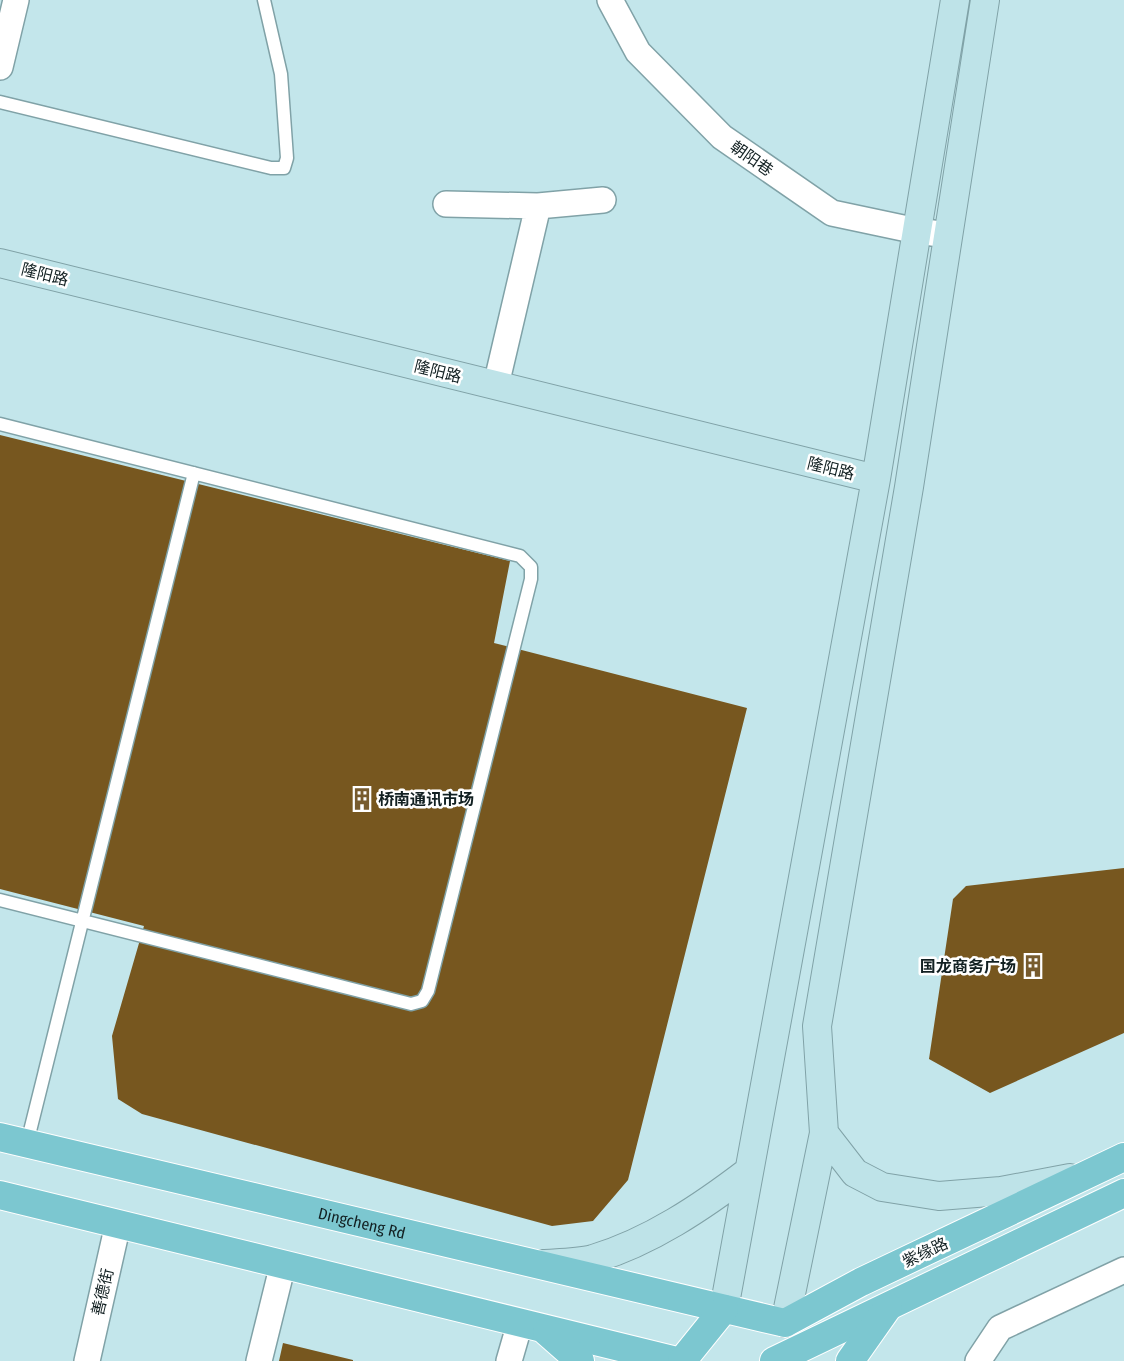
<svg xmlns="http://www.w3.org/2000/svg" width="1124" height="1361" font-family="'Fira Sans Condensed','Noto Sans SC',sans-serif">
  <rect width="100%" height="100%" fill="#c3e6eb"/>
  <path fill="#77571f" d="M0,435l510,126 -16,82 253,65 -119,472 -35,41 -41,5 -410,-112 -24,-15 -6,-63 32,-110 -144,-37z
    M1124,868v165l-134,60 -61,-34 24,-160 13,-13z
    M283,1343l70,17v1h-74z"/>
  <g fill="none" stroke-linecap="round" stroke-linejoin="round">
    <defs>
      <path id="lane" d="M0,102l271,66h13l3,-10 -6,-84 -17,-74
        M0,424l520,132 11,11v12l-103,412 -6,10 -11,3 -411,-104
        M27,1143l167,-670"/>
      <path id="street" d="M610,0l28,52 84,85 110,76 85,18 31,4
        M0,67l16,-67
        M446,204l92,2 65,-6
        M496,385l42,-179
        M87,1361l31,-137
        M259,1361l24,-97
        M509,1361l11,-38
        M978,1361l22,-33 124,-58"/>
      <path id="secondary" d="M0,263l876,216
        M824,1133l31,40 27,14 57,9 62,-5 69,-13
        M543,1264c15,-1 35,-1 50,-5 57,-17 109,-52 156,-88
        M724,1309l152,-830 79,-479
        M785,1323l39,-190 -7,-107 92,-539 76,-487"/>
      <g id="primary">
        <path id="s1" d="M0,1137l785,186 76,-41 263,-125"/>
        <path d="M0,1195l677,166"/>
        <path d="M547,1332l33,29"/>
        <path d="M682,1361l42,-52"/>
        <path d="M774,1361l350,-168"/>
        <path d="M850,1361l38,-54"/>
      </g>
    </defs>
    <use href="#lane" stroke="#80a2a7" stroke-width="15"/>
    <use href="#street" stroke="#80a2a7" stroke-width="28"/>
    <use href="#secondary" stroke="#80a2a7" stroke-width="30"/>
    <use href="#primary" stroke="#fff" stroke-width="30"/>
    <use href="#lane" stroke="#fff" stroke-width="12"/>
    <use href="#street" stroke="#fff" stroke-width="25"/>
    <use href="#secondary" stroke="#bee3e8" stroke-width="28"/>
    <use href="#primary" stroke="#7cc7d0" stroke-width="28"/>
  </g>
  <defs>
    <symbol id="building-bare" viewBox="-9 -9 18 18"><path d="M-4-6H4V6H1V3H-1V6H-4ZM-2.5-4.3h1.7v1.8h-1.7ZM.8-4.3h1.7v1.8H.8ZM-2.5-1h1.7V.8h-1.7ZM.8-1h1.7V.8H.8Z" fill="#775b2e" stroke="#fff" stroke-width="2.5" paint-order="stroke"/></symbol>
  </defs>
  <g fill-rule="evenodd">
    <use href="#building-bare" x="346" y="783" width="32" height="32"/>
    <use href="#building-bare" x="1017" y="950" width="32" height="32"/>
  </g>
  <g text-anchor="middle" stroke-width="5" stroke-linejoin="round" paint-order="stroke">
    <g font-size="16" fill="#122022" stroke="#fff">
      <text transform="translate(752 158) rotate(35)" y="6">朝阳巷</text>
      <text transform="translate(45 274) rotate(14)" y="6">隆阳路</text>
      <text transform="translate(438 371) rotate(14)" y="6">隆阳路</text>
      <text transform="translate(831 468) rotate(14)" y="6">隆阳路</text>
      <text dy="6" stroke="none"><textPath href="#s1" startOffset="372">Dingcheng Rd</textPath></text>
      <text transform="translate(925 1252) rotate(-25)" y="6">紫缘路</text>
      <text transform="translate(102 1292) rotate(-77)" y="6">善德街</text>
    </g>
    <g font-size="16" font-weight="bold" fill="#122022" stroke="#fff" text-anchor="start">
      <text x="378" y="805">桥南通讯市场</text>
      <text x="1016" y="972" text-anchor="end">国龙商务广场</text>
    </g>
  </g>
</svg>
